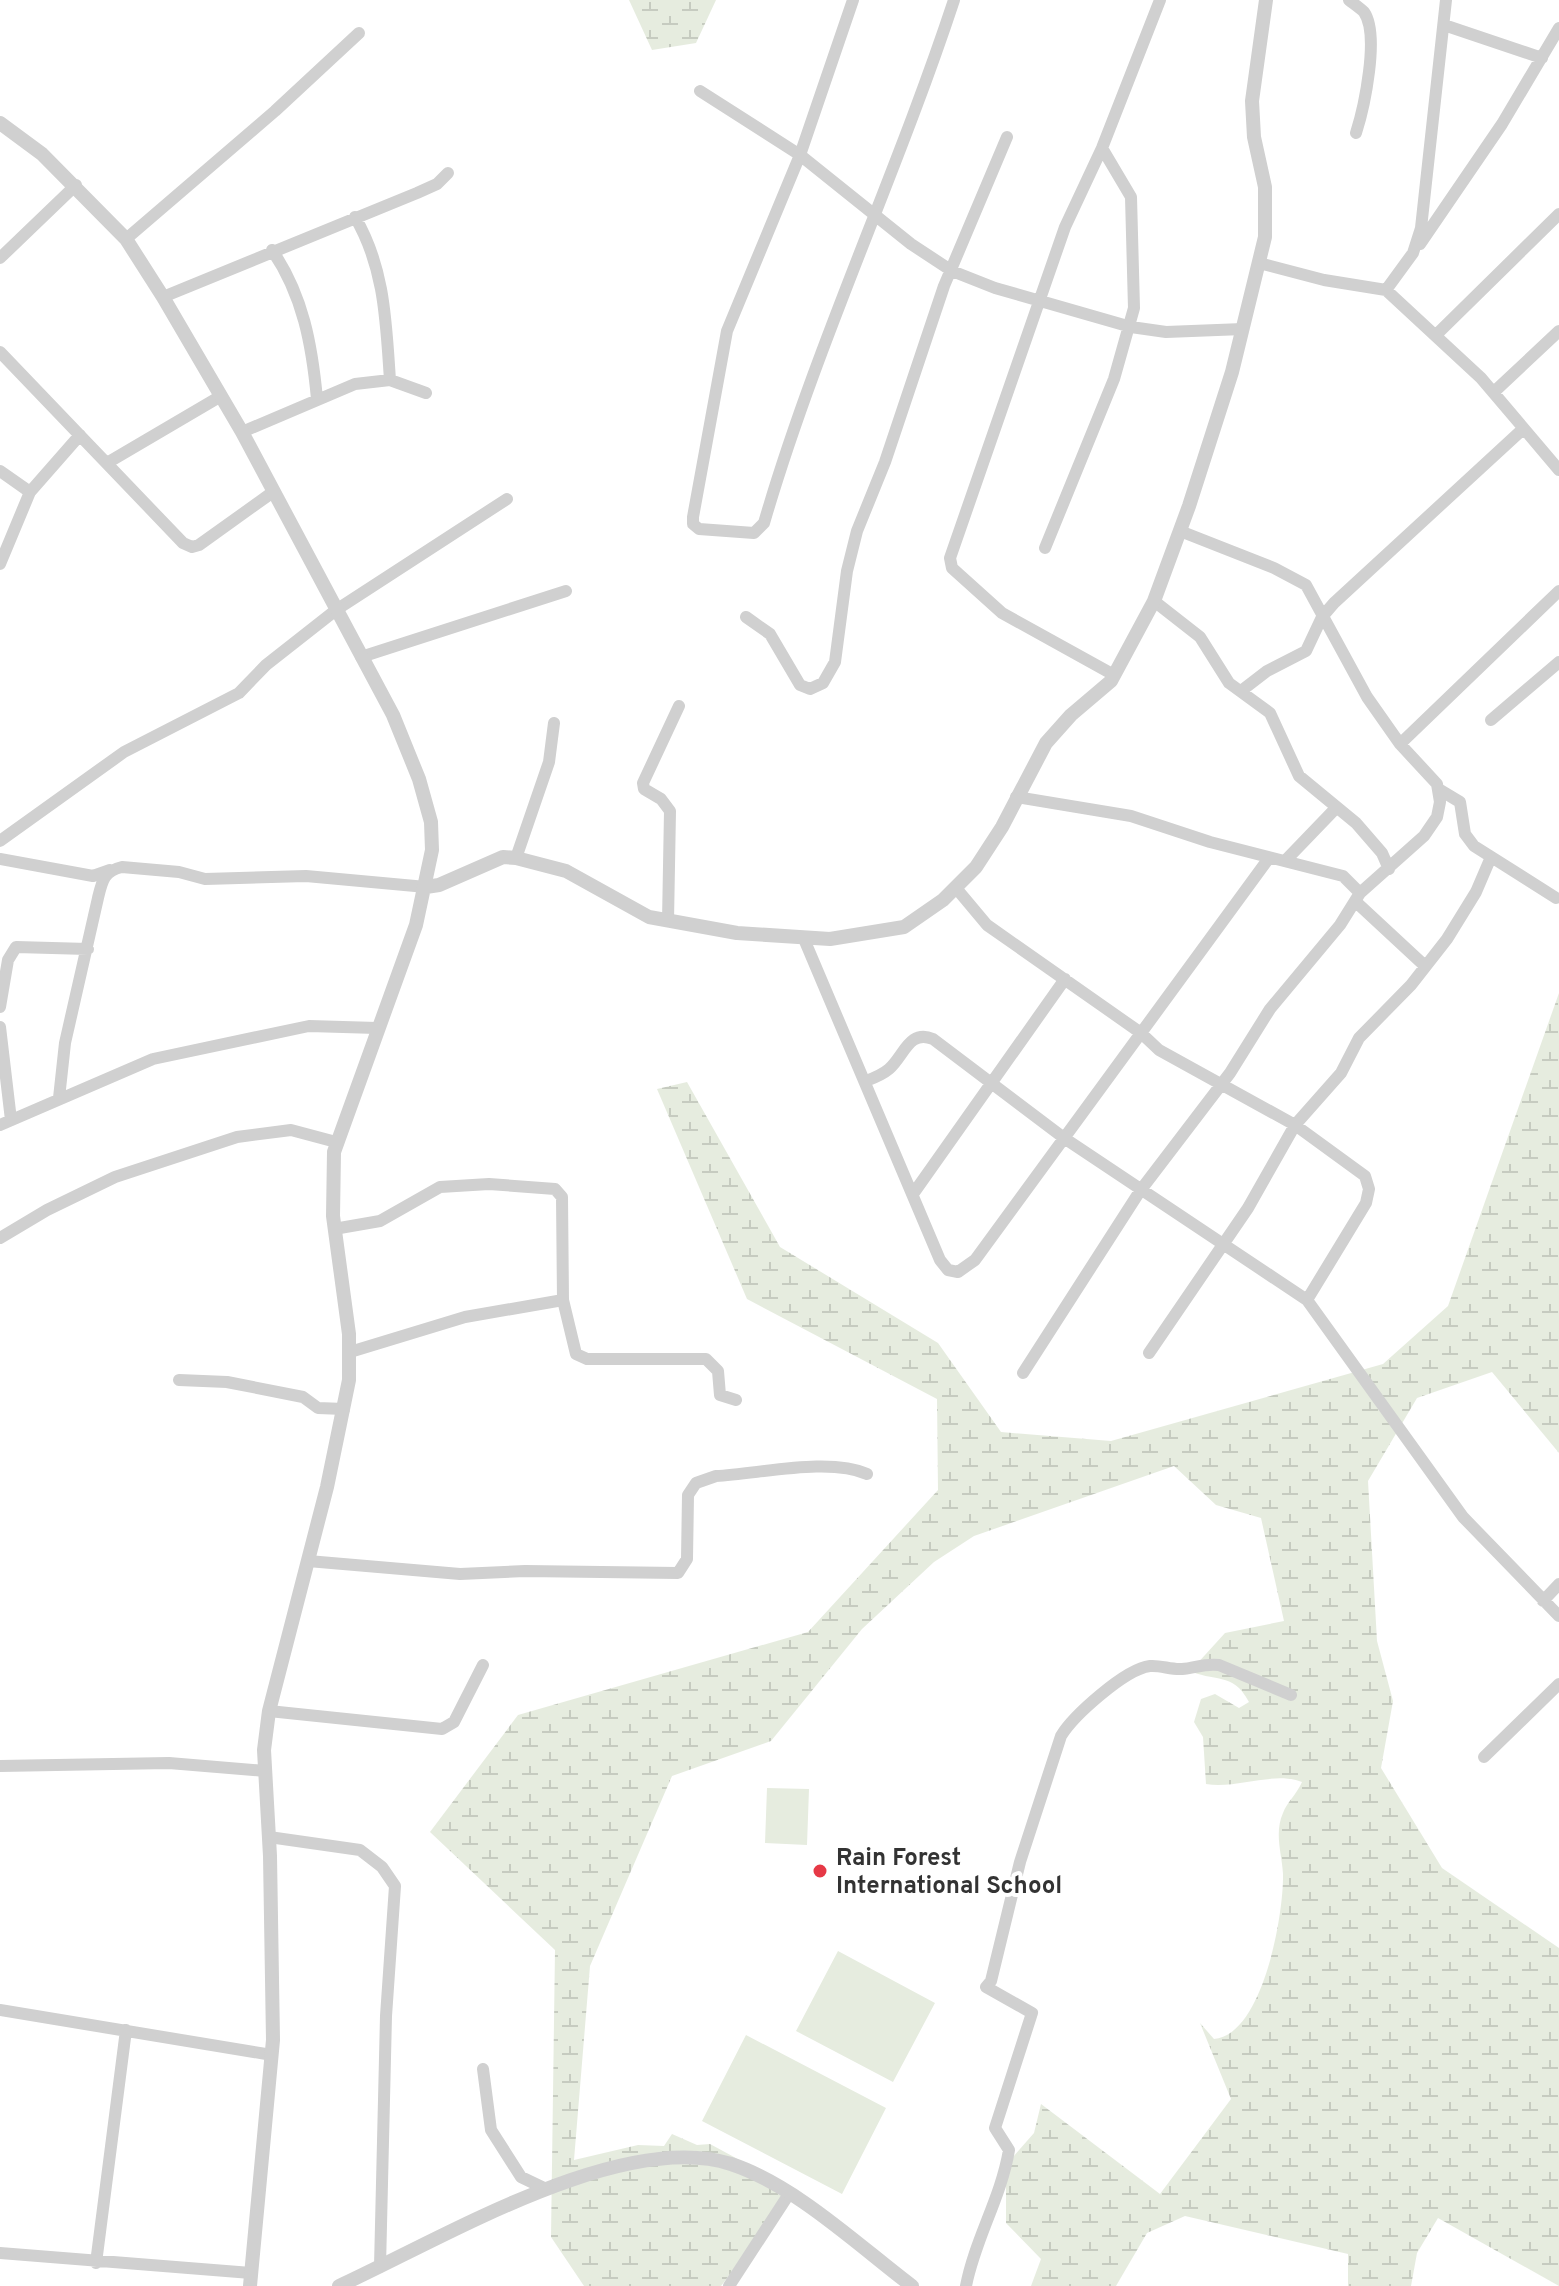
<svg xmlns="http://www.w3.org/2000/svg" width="1559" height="2286" font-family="Overpass,sans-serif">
  <defs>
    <pattern id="wetland-marsh" width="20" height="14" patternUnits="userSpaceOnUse" patternTransform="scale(2)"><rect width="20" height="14" fill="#e6ecdf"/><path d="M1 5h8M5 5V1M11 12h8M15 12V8" fill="none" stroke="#c6cbc0"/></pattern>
  </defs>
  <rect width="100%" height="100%" fill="#fff"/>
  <path fill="#e6ecdf" d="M767,1788l42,1 -2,56 -42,-2z
    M838,1951l97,52 -42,79 -97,-51z
    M746,2035l140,73 -44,86 -140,-73z"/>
  <path fill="url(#wetland-marsh)" d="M629,0h87l-20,43 -44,7z
    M1559,993v460l-67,-81 -75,26 -49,83 9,160 16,60 -12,67 61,100 117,80v338l-121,-68 -21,35 -6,33h-63v-32l-163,-38 -38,17 -31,53h-85l10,-27 -35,-36v-58l28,-32 7,-29 119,90 71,-95 -31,-76 14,16c49,-4 70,-125 69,-165 -1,-20 -9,-41 0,-61 4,-11 14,-19 19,-31 -29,-11 -64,7 -96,2l-3,-47 -9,-15 7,-23 14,-5 24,14 10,-6c-17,-32 -34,-18 -63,-33l9,-3 30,-33 59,-12 -23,-103 -45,-13 -42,-39 -200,70 -40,26 -72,67 -91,112 -99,35 -82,190 -16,194 64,-15 26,1 8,-12 25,11 13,-1 85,46 -74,96h-137l-33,-49 4,-287 -125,-118 88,-117 290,-83 130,-142 -1,-91 -190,-100 -90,-210 30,-7 93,165 158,96 63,89 110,9 272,-77 65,-58z"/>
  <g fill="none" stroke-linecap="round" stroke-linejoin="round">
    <path stroke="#d0d0d0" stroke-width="12" d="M853,0l-53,155 -73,176 -34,186v7l6,5 55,4 10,-10c52,-178 132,-347 190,-523
      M1349,0c5,4 11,8 15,12 16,23 0,96 -8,121
      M1444,25l98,33
      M700,91l100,64 111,89 41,27 43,17 136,39 35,5 77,-3
      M355,217c30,51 31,106 35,163
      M126,239l149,-128 84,-78
      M1420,244l82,-120 57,-96
      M272,250c31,45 40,95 45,149
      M0,258l76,-73
      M1259,263l65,17 62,10 95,88 78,92
      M1386,290l27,-37 8,-25 25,-228
      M163,297l254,-104 20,-9 11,-11
      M1436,335l123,-121
      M0,352l183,191 9,4 7,-2 74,-53
      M1495,391l64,-60
      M242,432l113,-48 35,-4 36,13
      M107,463l114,-67
      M0,471l30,21
      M1045,548l69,-169 20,-71 -3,-111 -29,-49
      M0,564l30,-72 50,-57
      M1154,601l46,36 29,46 41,30 29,63 57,47 26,30 7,16
      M746,617l24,17 30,51 10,4 13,-6 12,-21 12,-91 10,-40 28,-69 59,-176 63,-149
      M361,657l205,-66
      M1114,675l-112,-62 -50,-45 -2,-10 115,-331 37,-79 58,-148
      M1241,691l26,-20 39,-20 16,-34 12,-14 189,-174
      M1491,720l68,-58
      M1400,744l159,-153
      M1440,790l20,12 5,32 9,12 82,52
      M1016,797l115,19 79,26 133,34 17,17
      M0,841l124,-89 115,-59 27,-28 70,-55 171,-111
      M516,858l33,-96 5,-39
      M0,859l93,17 17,-6
      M1285,861l51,-53
      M956,888l31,37 154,108 18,17 136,75 70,51 4,13 -3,14 -59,97
      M1356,902l69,64
      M668,921l2,-110 -9,-12 -17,-10 -1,-6 36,-77
      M804,939l136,321 8,10 10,2 17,-12 294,-402
      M0,1007l8,-47 8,-13 72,2
      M0,1027l11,93
      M866,1081c8,-3 16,-6 23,-12 15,-13 20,-40 44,-30l131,99 243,162 156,217 96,99
      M59,1098l6,-55 33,-145c4,-17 6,-27 24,-31l57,5 26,7 101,-3 120,11
      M0,1125l153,-66 156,-33 68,2
      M913,1194l152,-215
      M334,1229l46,-8 60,-34 49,-3 66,5 7,8 1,103 13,54 11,5h119l12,12 2,24 16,5
      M0,1238l47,-28 68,-33 122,-40 54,-7 45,12
      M350,1352l115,-35 98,-17
      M1149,1353l99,-145 47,-83 46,-52 18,-35 52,-53 36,-46 29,-47 15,-35
      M1023,1373l117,-182 90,-118 40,-64 70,-84 20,-32 64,-57 13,-19 3,-15 -3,-18 -37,-40 -33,-47 -61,-112 -32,-17 -94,-37
      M179,1380l48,2 76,15 15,11 26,1
      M308,1561l152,13 65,-3 153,2 9,-14 1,-64 8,-12 20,-7c43,-2 113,-19 151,-2
      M1543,1601l16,-17
      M269,1711l173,18 12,-7 29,-57
      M1484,1757l75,-73
      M0,1766l169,-3 96,8
      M269,1837l91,13 22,17 13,19 -9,130 -6,251
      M0,2010l272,45
      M483,2069l8,61 30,47 25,12
      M0,2253l251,20
      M96,2263l30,-233
      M729,2286l60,-92
      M966,2286c9,-47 35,-88 43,-136l-14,-22 37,-115 -46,-26 5,-6 29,-119 41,-126c12,-20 64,-67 89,-70 11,-1 21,4 32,3 13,-1 23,-6 37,-4l72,30"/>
    <path stroke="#d0d0d0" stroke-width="14" d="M0,123l42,31 84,85 37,58 79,135 151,283 26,64 12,43 1,28 -16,75 -82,227 -1,64 16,118v46l-22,107 -58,224 -5,39 6,106 3,184 -23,246
      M426,887l13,-2 64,-28 13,1 50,13 83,46 88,16 93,6 74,-12 39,-27 33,-33 26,-40 44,-84 25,-28 40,-34 43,-80 35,-95 43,-134 33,-135v-50l-11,-50 -2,-36 14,-101
      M339,2286c101,-46 283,-157 392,-122 64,21 128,82 181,122"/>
  </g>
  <circle fill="#e63946" stroke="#fff" stroke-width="3" cx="820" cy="1871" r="8"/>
  <g text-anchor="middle" stroke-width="8" stroke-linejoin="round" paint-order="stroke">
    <g font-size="24" font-weight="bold" fill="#333" stroke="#fff" text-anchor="start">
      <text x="836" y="1865">Rain Forest<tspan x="836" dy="28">International School</tspan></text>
    </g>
  </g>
</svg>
